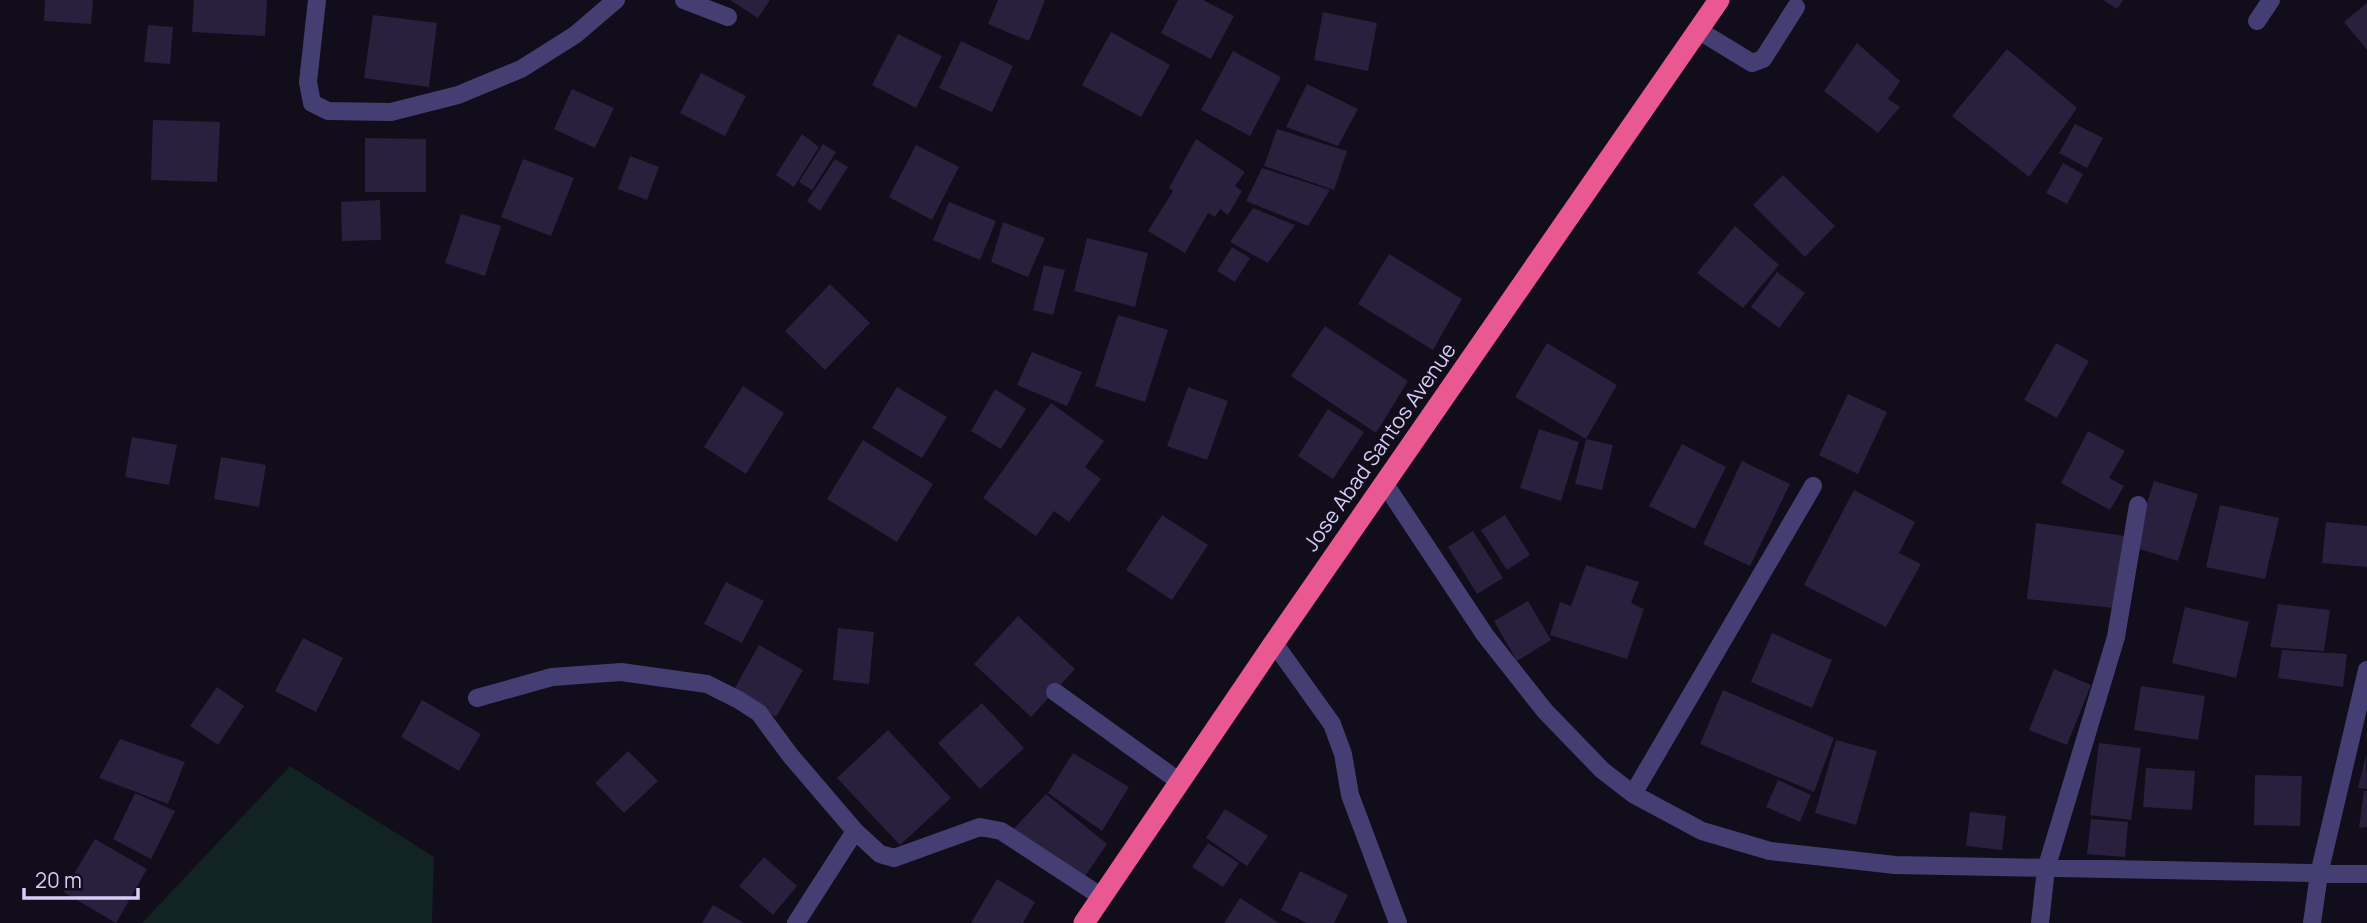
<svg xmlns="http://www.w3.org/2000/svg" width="2367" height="923" font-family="Manrope,sans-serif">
  <rect width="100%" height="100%" fill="#110d1a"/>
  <path fill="#112323" d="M290,766l144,91 -2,66h-290z"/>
  <path fill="#28203d" d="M45,0h48l-2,24 -47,-3z
    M194,0h73l-2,36 -73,-4z
    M730,0h40l-12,18z
    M998,0h47l-16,41 -41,-17z
    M1178,0h25l31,16 -23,43 -50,-26z
    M2103,0h20l-6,9z
    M2367,3v47l-23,-28z
    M1323,12l54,11 -9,48 -54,-11z
    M373,15l64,8 -8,64 -65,-9z
    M148,25l25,2 -3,37 -26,-2z
    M1111,32l59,33 -29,52 -59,-32z
    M898,34l44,22 -26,52 -44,-23z
    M961,41l52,25 -21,46 -53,-24z
    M1857,43l43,38 -12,18 12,8 -22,26 -54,-42z
    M2007,49l70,59 -48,69 -77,-61z
    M1233,51l48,26 -31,59 -49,-26z
    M701,73l45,23 -21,40 -45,-23z
    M1307,84l51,25 -20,37 -52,-19z
    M572,89l42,19 -19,40 -41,-19z
    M153,120l67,2 -3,60 -66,-2z
    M2075,124l28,14 -16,30 -28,-15z
    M1277,129l70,22 -13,39 -70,-24z
    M802,134l17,13 -25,40 -18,-12z
    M365,138l61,1v53h-61z
    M1196,139l49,33 -10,14 7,5 -14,24 -8,-6 -5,8 -7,-4 -23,40 -37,-22 25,-40 -4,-3z
    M823,144l13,8 -24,38 -13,-8z
    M916,145l43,22 -27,53 -43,-23z
    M630,156l29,11 -12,33 -29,-11z
    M523,159l51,19 -23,58 -50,-19z
    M835,159l13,8 -28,44 -13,-10z
    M2063,163l20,11 -16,30 -21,-11z
    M1262,168l68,22 -22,36 -62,-25z
    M1783,175l52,51 -30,31 -52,-52z
    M380,200l1,40 -39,1 -1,-39z
    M949,202l47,19 -16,39 -47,-20z
    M1253,208l42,17 -27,38 -38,-21z
    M461,214l40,12 -16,50 -40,-13z
    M1003,222l42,16 -17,39 -37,-15z
    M1735,226l44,39 -36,43 -46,-35z
    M1087,238l61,15 -13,54 -61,-16z
    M1232,247l18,11 -15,24 -18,-11z
    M1389,254l73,45 -29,51 -75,-46z
    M1044,265l21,5 -12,45 -20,-5z
    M1777,272l28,21 -26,35 -28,-21z
    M830,284l40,39 -45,47 -40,-39z
    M1118,315l50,15 -23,72 -50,-16z
    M1325,326l83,55 -32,52 -85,-57z
    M1547,343l70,42 -31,54 -71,-42z
    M2056,343l33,18 -32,57 -33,-18z
    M1032,352l50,20 -15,34 -50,-21z
    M743,386l41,27 -38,61 -42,-27z
    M897,387l50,30 -25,41 -50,-30z
    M1188,387l40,14 -21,59 -40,-14z
    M995,389l31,20 -25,40 -30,-18z
    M1848,394l39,18 -29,62 -39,-19z
    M1051,403l53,38 -19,26 16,12 -32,43 -15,-11 -18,25 -53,-38z
    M1328,409l36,23 -31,47 -35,-23z
    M1539,429l40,13 -18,59 -41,-13z
    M2088,431l37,20 -16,27 15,8 -14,24 -49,-27z
    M132,437l45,8 -8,40 -44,-8z
    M1586,439l27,6 -11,45 -27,-6z
    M863,440l70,44 -36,58 -70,-43z
    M1682,444l44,23 -31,62 -46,-23z
    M221,457l45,8 -7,42 -45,-8z
    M1742,461l48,23 -40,82 -47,-22z
    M2154,481l44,13 -20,67 -45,-14z
    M1854,490l61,32 -16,31 22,11 -35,63 -82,-42z
    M2220,505l59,13 -14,61 -59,-12z
    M1162,515l46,30 -36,55 -46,-30z
    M1505,515l25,40 -23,15 -26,-40z
    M2326,522l41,4v41l-45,-4z
    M2036,523l89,13 -11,72 -87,-9z
    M1473,531l30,47 -26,16 -29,-47z
    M1586,565l53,17 -8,21 13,6 -17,50 -77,-24 10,-33 11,4z
    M726,582l38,19 -22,42 -38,-19z
    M1528,601l23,39 -34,21 -23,-40z
    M2278,604l52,6 -6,41 -54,-4z
    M2185,607l64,15 -13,56 -64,-15z
    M1018,616l57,53 -44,48 -57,-53z
    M838,628l36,4 -5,52 -36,-4z
    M1772,633l60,27 -20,48 -61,-26z
    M303,638l40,20 -27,54 -41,-21z
    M759,645l44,25 -27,47 -44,-24z
    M2282,650l65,4 -4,33 -65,-9z
    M2054,669l37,16 -24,60 -38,-15z
    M2141,686l64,10 -7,44 -64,-10z
    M217,687l27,19 -26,39 -28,-19z
    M1723,690l111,48 -20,54 -114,-48z
    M422,700l59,34 -22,37 -58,-34z
    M982,703l42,45 -44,41 -42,-46z
    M888,730l63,68 -51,47 -63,-67z
    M120,739l65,23 -17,42 -69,-26z
    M1836,740l41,11 -21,74 -41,-12z
    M2099,743l42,5 -10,72 -41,-5z
    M628,751l30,30 -34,32 -29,-30z
    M1073,753l56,34 -27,44 -54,-38z
    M2366,755l1,34 -9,-1z
    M2146,768l49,3 -3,39 -49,-3z
    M2255,775l47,1 -2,50 -46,-1z
    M1778,780l33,15 -11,27 -34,-15z
    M2364,791h3v36l-8,1z
    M135,793l40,18 -24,48 -38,-20z
    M1046,794l61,50 -26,38 -71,-49z
    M1225,809l43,27 -21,30 -41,-28z
    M1970,812l36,4 -4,34 -36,-4z
    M2091,819l37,3 -3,35 -38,-3z
    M95,839l52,30 -31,54 -53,-31z
    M1208,843l31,20 -16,24 -31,-20z
    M764,857l33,29 -24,29 -34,-29z
    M1300,871l48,24 -14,28h-27l-26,-13z
    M997,879l38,23 -12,21h-52z
    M1240,898l39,25h-55z
    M713,905l31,18h-42z"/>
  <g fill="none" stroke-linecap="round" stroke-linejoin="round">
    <path stroke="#453e73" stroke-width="18" d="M317,0l-9,82 4,21 16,8 63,1 67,-17 63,-26 54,-34 41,-35
      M684,0l44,17
      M2257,21l14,-21
      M1698,30l54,33 11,-4 33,-52
      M1385,484l100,151 60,76 57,59 31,24 69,37 68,20 125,14 472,9
      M1274,643l58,81 11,30 7,41 48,128
      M1055,692l125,90
      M477,698l75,-21 69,-5 86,12 32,16 20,13 31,42 65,76 25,23 14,4 86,-31 21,4 101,66
      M1633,794l180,-308
      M796,923l59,-92
      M2040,923l6,-54 70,-232 22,-132
      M2312,923l7,-49 48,-204"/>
    <path stroke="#e95891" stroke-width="21" d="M1084,923l190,-280 445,-643"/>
  </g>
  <g text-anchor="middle" stroke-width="6" stroke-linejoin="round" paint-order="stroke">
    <g font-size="21" fill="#d6cdf8" stroke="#110d1a">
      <text transform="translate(1380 447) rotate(-55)" y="7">Jose Abad Santos Avenue</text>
    </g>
  </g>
  <path d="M24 888v10h114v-10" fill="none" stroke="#d6cdf8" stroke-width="3.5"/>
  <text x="35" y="888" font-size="21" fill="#d6cdf8" stroke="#110d1a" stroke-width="5" paint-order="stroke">20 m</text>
</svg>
